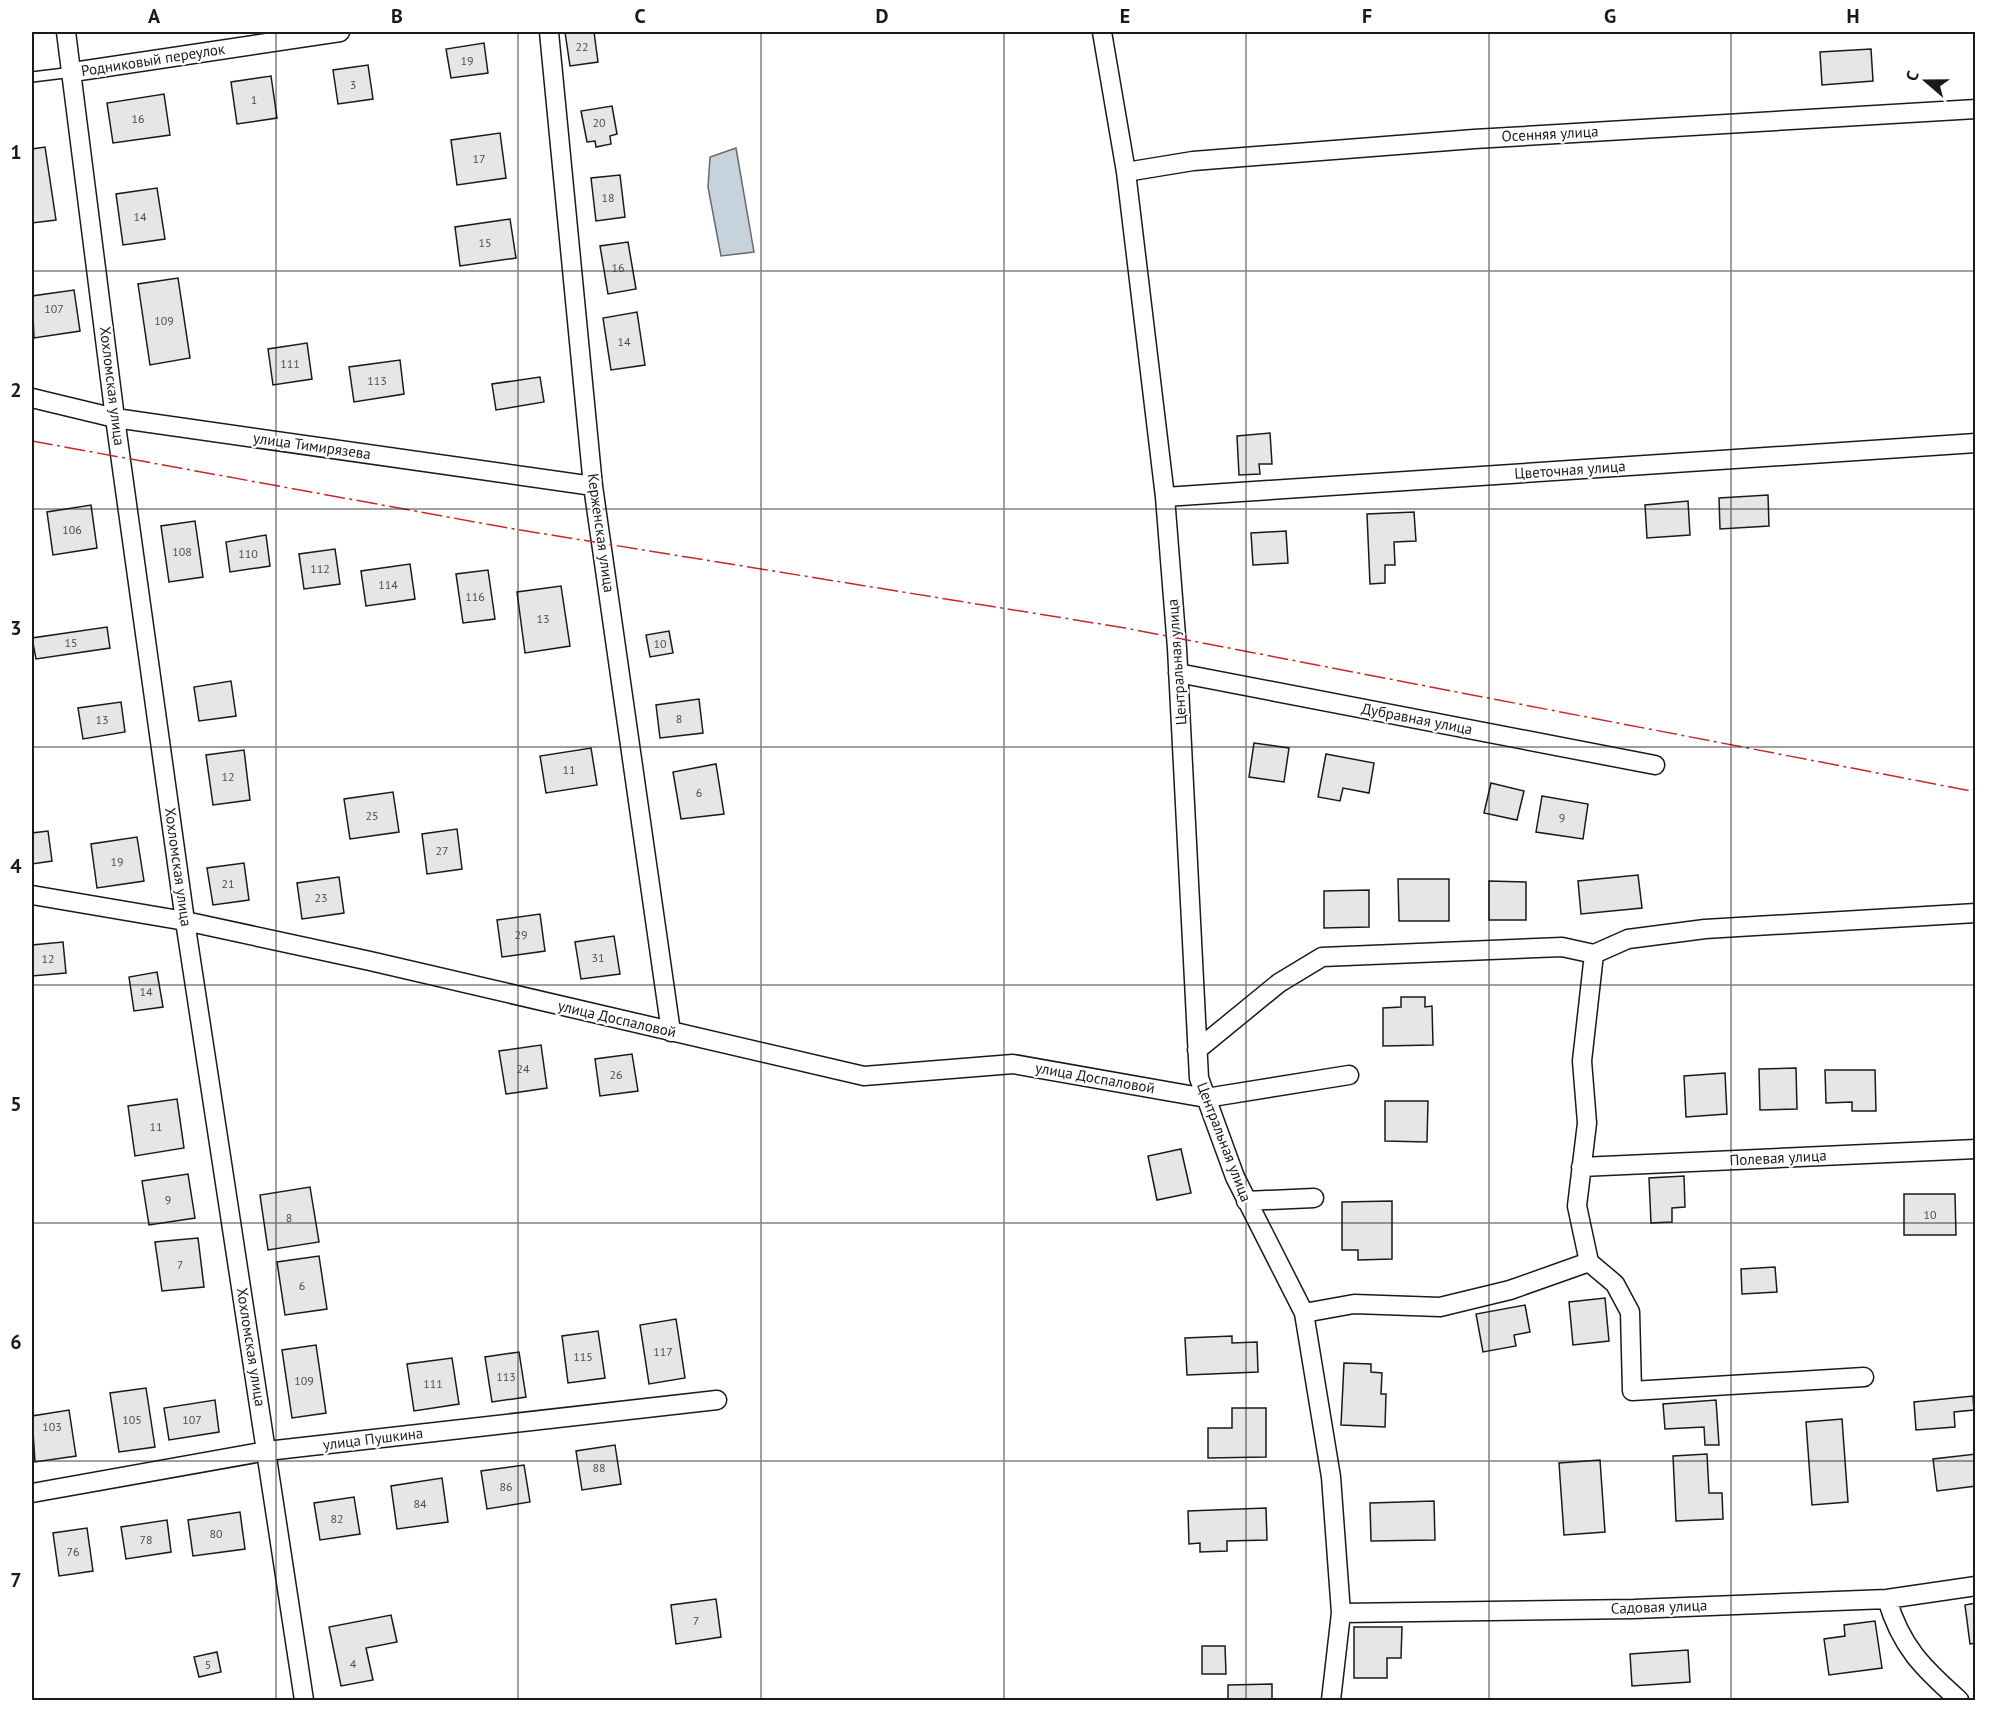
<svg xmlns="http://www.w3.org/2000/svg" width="2007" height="1732" font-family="'PT Sans',sans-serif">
  <rect width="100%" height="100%" fill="#fff"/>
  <path fill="#c6d2dc" stroke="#6a6a6a" stroke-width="1.5" d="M736,148l18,104 -33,4 -13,-69 2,-30z"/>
  <path fill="#e6e6e6" stroke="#1a1a1a" stroke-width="1.5" d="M565,32h29l4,30 -28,4z
    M484,43l4,30 -37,5 -5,-29z
    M1871,49l2,32 -51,4 -2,-33z
    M368,65l5,34 -35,5 -5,-34z
    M271,76l6,42 -40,6 -6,-42z
    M164,94l6,41 -57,8 -6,-40z
    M612,106l5,28 -7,2 1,8 -15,3 -1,-6 -8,1 -6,-31z
    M500,133l6,45 -49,7 -6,-45z
    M45,147l11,73 -24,3v-74z
    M620,175l5,42 -29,4 -5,-43z
    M157,188l8,51 -42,6 -7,-51z
    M510,219l6,39 -56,8 -5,-39z
    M628,242l8,47 -28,5 -8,-48z
    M178,278l12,80 -40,7 -12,-81z
    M74,290l6,41 -46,7 -2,-42z
    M637,312l8,53 -34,5 -8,-52z
    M307,343l5,36 -39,6 -5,-36z
    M400,360l4,34 -50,8 -5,-35z
    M540,377l4,25 -48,8 -4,-26z
    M1270,433l2,31h-13l1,10 -21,1 -2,-39z
    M1768,495l1,31 -49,3 -1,-31z
    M1688,501l2,34 -43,3 -2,-33z
    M91,505l6,43 -44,7 -6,-43z
    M1414,512l2,29 -22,1 1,23h-10v18l-15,1 -3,-70z
    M195,521l8,56 -34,5 -8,-56z
    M1286,531l2,32 -35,2 -2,-32z
    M266,535l4,31 -40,6 -4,-30z
    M335,549l5,35 -36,5 -5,-35z
    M410,564l5,35 -49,7 -5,-35z
    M488,570l7,49 -32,4 -7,-49z
    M561,586l9,60 -45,7 -8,-61z
    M107,627l3,21 -74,11 -4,-21z
    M669,631l4,22 -23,4 -4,-22z
    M231,681l5,35 -37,5 -5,-34z
    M699,699l4,34 -43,5 -4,-33z
    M121,702l4,30 -42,7 -5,-31z
    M1254,743l35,5 -5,34 -35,-5z
    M591,748l6,37 -51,8 -6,-37z
    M244,750l6,50 -37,5 -7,-50z
    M1326,754l48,9 -5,30 -26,-5 -3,13 -22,-4z
    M716,764l8,50 -43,5 -8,-47z
    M1491,783l33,8 -7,29 -33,-7z
    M393,792l6,40 -49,7 -6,-40z
    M1542,796l46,8 -5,35 -47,-7z
    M457,829l5,40 -35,5 -5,-40z
    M48,831l4,30 -20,3v-31z
    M137,837l7,44 -47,7 -6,-44z
    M244,863l5,37 -36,5 -6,-37z
    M1638,875l4,33 -61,6 -3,-33z
    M339,877l5,36 -42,6 -5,-36z
    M1398,879h51v42h-50z
    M1489,881l37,1v38h-37z
    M1369,890v37l-45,1v-37z
    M540,914l5,37 -43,6 -5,-37z
    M614,936l6,38 -39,5 -6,-37z
    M63,942l3,31 -34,3v-31z
    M157,972l6,35 -29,4 -5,-34z
    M1401,997h24v10l7,-1 1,39 -50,1v-38l18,-1z
    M541,1045l6,43 -41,6 -7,-43z
    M632,1054l6,37 -38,5 -5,-37z
    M1796,1068l1,41 -37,1 -1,-41z
    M1825,1070h50l1,41h-24v-9l-26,1z
    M1725,1073l2,41 -41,3 -2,-41z
    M177,1099l7,49 -49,8 -7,-50z
    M1385,1101h43l-1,41 -42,-1z
    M1181,1149l10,44 -34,7 -9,-44z
    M188,1174l7,44 -46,7 -7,-44z
    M1684,1176l1,31 -13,1v14l-21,1 -2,-45z
    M310,1187l9,55 -51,8 -8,-55z
    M1904,1194h51l1,41h-52z
    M1392,1201v58l-34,1v-10h-16v-48z
    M198,1238l6,49 -42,4 -7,-49z
    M319,1256l8,53 -42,6 -8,-53z
    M1775,1267l2,25 -35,2 -1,-25z
    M1605,1298l4,43 -36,4 -4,-43z
    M1525,1305l5,27 -16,3 2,11 -33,6 -7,-38z
    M676,1319l9,59 -36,6 -9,-59z
    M598,1331l7,47 -37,5 -6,-47z
    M1232,1336v7l25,-1 1,30 -71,3 -2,-37z
    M316,1345l10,68 -34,5 -10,-68z
    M519,1352l7,45 -34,5 -7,-45z
    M452,1358l7,46 -45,7 -7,-47z
    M1344,1363l27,1v8l11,1 -1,21h5l-1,33 -44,-2z
    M146,1388l9,59 -36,5 -9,-59z
    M1973,1396l1,14 -20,2 1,15 -39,3 -2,-28z
    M215,1400l4,32 -50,8 -5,-32z
    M1716,1400l3,45h-14l-1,-18 -39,2 -2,-25z
    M1232,1408h34v49l-58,1v-30h24z
    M69,1410l7,46 -41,6 -3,-46z
    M1842,1419l6,83 -36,3 -6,-83z
    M615,1445l6,39 -39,6 -6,-39z
    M1707,1454l2,39h13l1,26 -47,2 -3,-65z
    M1976,1454v32l-39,5 -4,-32z
    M1600,1460l5,72 -41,3 -5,-72z
    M524,1465l6,37 -43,7 -6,-38z
    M442,1478l6,44 -51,7 -6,-43z
    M354,1497l6,37 -40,6 -6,-37z
    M1434,1501l1,39 -64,1 -1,-38z
    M1266,1508l1,32 -40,1v10l-27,1v-9l-11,1 -1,-33z
    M240,1512l5,37 -52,7 -5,-36z
    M167,1520l4,32 -45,7 -5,-32z
    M87,1528l6,43 -34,5 -6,-43z
    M716,1599l5,38 -45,7 -5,-39z
    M1976,1603v40l-6,1 -5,-39z
    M391,1615l6,27 -31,6 7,32 -32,6 -12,-59z
    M1875,1621l7,47 -53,7 -5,-36 21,-3 -1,-11z
    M1354,1627h48l-1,31h-14v20h-33z
    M1202,1646h23l1,28h-24z
    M1688,1650l2,32 -58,4 -2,-32z
    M217,1652l4,20 -22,5 -5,-20z
    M1272,1684v16h-44v-15z"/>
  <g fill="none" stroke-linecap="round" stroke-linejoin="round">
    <defs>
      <path id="service" d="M32,77l41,-5"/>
      <path id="minor" d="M66,32l49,386 70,503 119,779
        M549,32l44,454 78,546
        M1102,32l24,140 39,325 12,151 22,430 36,99 69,136 27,164 10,136 -10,87
        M73,72l267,-40
        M1126,172l67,-11 281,-22 502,-30
        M32,398l83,20 478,68
        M1165,497l811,-54
        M1178,673l477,92
        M32,895l153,26 185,40 494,115 149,-12 193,34 143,-23
        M1594,954l34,-15 77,-10 271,-16
        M1197,1050l82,-67 43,-26 240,-10 32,7 -12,107 5,62 -10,83 12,56 -79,28 -70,17 -86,-3 -50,9
        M1581,1167l395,-18
        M1246,1201l68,-3
        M1589,1262l26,22 15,28 2,79 232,-14
        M32,1493l235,-42 450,-51
        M1887,1599c14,48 36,69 72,101
        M1341,1613l293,-4 253,-10 89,-13"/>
    </defs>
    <use href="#service" stroke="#1a1a1a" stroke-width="12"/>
    <use href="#minor" stroke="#1a1a1a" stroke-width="21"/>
    <use href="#service" stroke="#fff" stroke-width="9"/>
    <use href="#minor" stroke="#fff" stroke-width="18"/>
    <path stroke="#c62828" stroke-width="1.5" stroke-dasharray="21 4.5 3 4.5" stroke-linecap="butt" d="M32,441l476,87 617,100 851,164"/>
  </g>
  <path fill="none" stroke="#1a1a1a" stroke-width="1.5" stroke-opacity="0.55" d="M276,32v1668M518,32v1668M761,32v1668M1004,32v1668M1246,32v1668M1489,32v1668M1731,32v1668M32,271h1944M32,509h1944M32,747h1944M32,985h1944M32,1223h1944M32,1461h1944"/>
  <g text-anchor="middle" stroke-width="4.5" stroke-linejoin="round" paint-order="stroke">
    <g font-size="12" fill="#4d4d4d">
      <text x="582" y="51">22</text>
      <text x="467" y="65">19</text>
      <text x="353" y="89">3</text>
      <text x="254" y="104">1</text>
      <text x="138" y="123">16</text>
      <text x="599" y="127">20</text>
      <text x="479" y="163">17</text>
      <text x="608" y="202">18</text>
      <text x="140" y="221">14</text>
      <text x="485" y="247">15</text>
      <text x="618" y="272">16</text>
      <text x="54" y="313">107</text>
      <text x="164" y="325">109</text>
      <text x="624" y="346">14</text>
      <text x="290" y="368">111</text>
      <text x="377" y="385">113</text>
      <text x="72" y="534">106</text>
      <text x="182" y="556">108</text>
      <text x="248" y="558">110</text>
      <text x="320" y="573">112</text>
      <text x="388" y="589">114</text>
      <text x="475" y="601">116</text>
      <text x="543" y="623">13</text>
      <text x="71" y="647">15</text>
      <text x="660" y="648">10</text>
      <text x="679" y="723">8</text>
      <text x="102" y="724">13</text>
      <text x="569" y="774">11</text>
      <text x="228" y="781">12</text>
      <text x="699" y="797">6</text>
      <text x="372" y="820">25</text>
      <text x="1562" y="822">9</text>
      <text x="442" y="855">27</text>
      <text x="117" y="866">19</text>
      <text x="228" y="888">21</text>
      <text x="321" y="902">23</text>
      <text x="521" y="939">29</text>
      <text x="598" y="962">31</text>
      <text x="48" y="963">12</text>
      <text x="146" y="996">14</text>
      <text x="523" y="1073">24</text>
      <text x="616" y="1079">26</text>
      <text x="156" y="1131">11</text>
      <text x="168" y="1204">9</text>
      <text x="1930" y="1219">10</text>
      <text x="289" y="1222">8</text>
      <text x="180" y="1269">7</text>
      <text x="302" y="1290">6</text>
      <text x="663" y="1356">117</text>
      <text x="583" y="1361">115</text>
      <text x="506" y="1381">113</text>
      <text x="304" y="1385">109</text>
      <text x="433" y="1388">111</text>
      <text x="132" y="1424">105</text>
      <text x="192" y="1424">107</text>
      <text x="52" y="1431">103</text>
      <text x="599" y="1472">88</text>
      <text x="506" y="1491">86</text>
      <text x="420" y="1508">84</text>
      <text x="337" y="1523">82</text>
      <text x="216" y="1538">80</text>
      <text x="146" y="1544">78</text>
      <text x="73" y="1556">76</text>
      <text x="696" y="1625">7</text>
      <text x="353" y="1668">4</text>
      <text x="208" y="1669">5</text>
    </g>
    <g font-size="15" fill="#1a1a1a" stroke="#fff">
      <text transform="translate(153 60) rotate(-9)" y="5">Родниковый переулок</text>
      <text transform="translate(1550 134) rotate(-3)" y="5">Осенняя улица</text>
      <text transform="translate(112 386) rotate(83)" y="5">Хохломская улица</text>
      <text transform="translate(312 446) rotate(8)" y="5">улица Тимирязева</text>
      <text transform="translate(1570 470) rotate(-4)" y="5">Цветочная улица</text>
      <text transform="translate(601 533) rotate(82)" y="5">Керженская улица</text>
      <text transform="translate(1177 662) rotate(-94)" y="5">Центральная улица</text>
      <text transform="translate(1417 719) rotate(11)" y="5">Дубравная улица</text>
      <text transform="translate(178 867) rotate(82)" y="5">Хохломская улица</text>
      <text transform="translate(617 1019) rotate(13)" y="5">улица Доспаловой</text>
      <text transform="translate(1095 1078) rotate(10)" y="5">улица Доспаловой</text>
      <text transform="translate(1224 1142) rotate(69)" y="5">Центральная улица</text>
      <text transform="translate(1778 1158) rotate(-3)" y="5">Полевая улица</text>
      <text transform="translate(251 1347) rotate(81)" y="5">Хохломская улица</text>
      <text transform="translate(373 1439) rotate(-7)" y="5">улица Пушкина</text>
      <text transform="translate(1659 1607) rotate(-2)" y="5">Садовая улица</text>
    </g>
  </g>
  <rect width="2007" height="1732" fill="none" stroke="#ffffff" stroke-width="66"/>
  <g transform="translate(1926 81) rotate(290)" stroke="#ffffff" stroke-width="4.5" paint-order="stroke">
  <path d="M0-4.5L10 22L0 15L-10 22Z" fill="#1a1a1a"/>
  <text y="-9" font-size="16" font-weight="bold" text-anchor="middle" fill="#1a1a1a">С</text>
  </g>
  <rect x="33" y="33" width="1941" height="1666" fill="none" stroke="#1a1a1a" stroke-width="2"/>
  <g font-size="20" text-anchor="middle" font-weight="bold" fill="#1a1a1a">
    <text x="154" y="23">A</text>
    <text x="397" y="23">B</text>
    <text x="640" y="23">C</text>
    <text x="882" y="23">D</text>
    <text x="1125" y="23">E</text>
    <text x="1367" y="23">F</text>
    <text x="1610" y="23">G</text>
    <text x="1853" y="23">H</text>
    <text x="16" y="159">1</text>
    <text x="16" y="397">2</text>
    <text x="16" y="635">3</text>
    <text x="16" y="873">4</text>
    <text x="16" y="1111">5</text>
    <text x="16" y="1349">6</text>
    <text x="16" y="1587">7</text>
  </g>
</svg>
